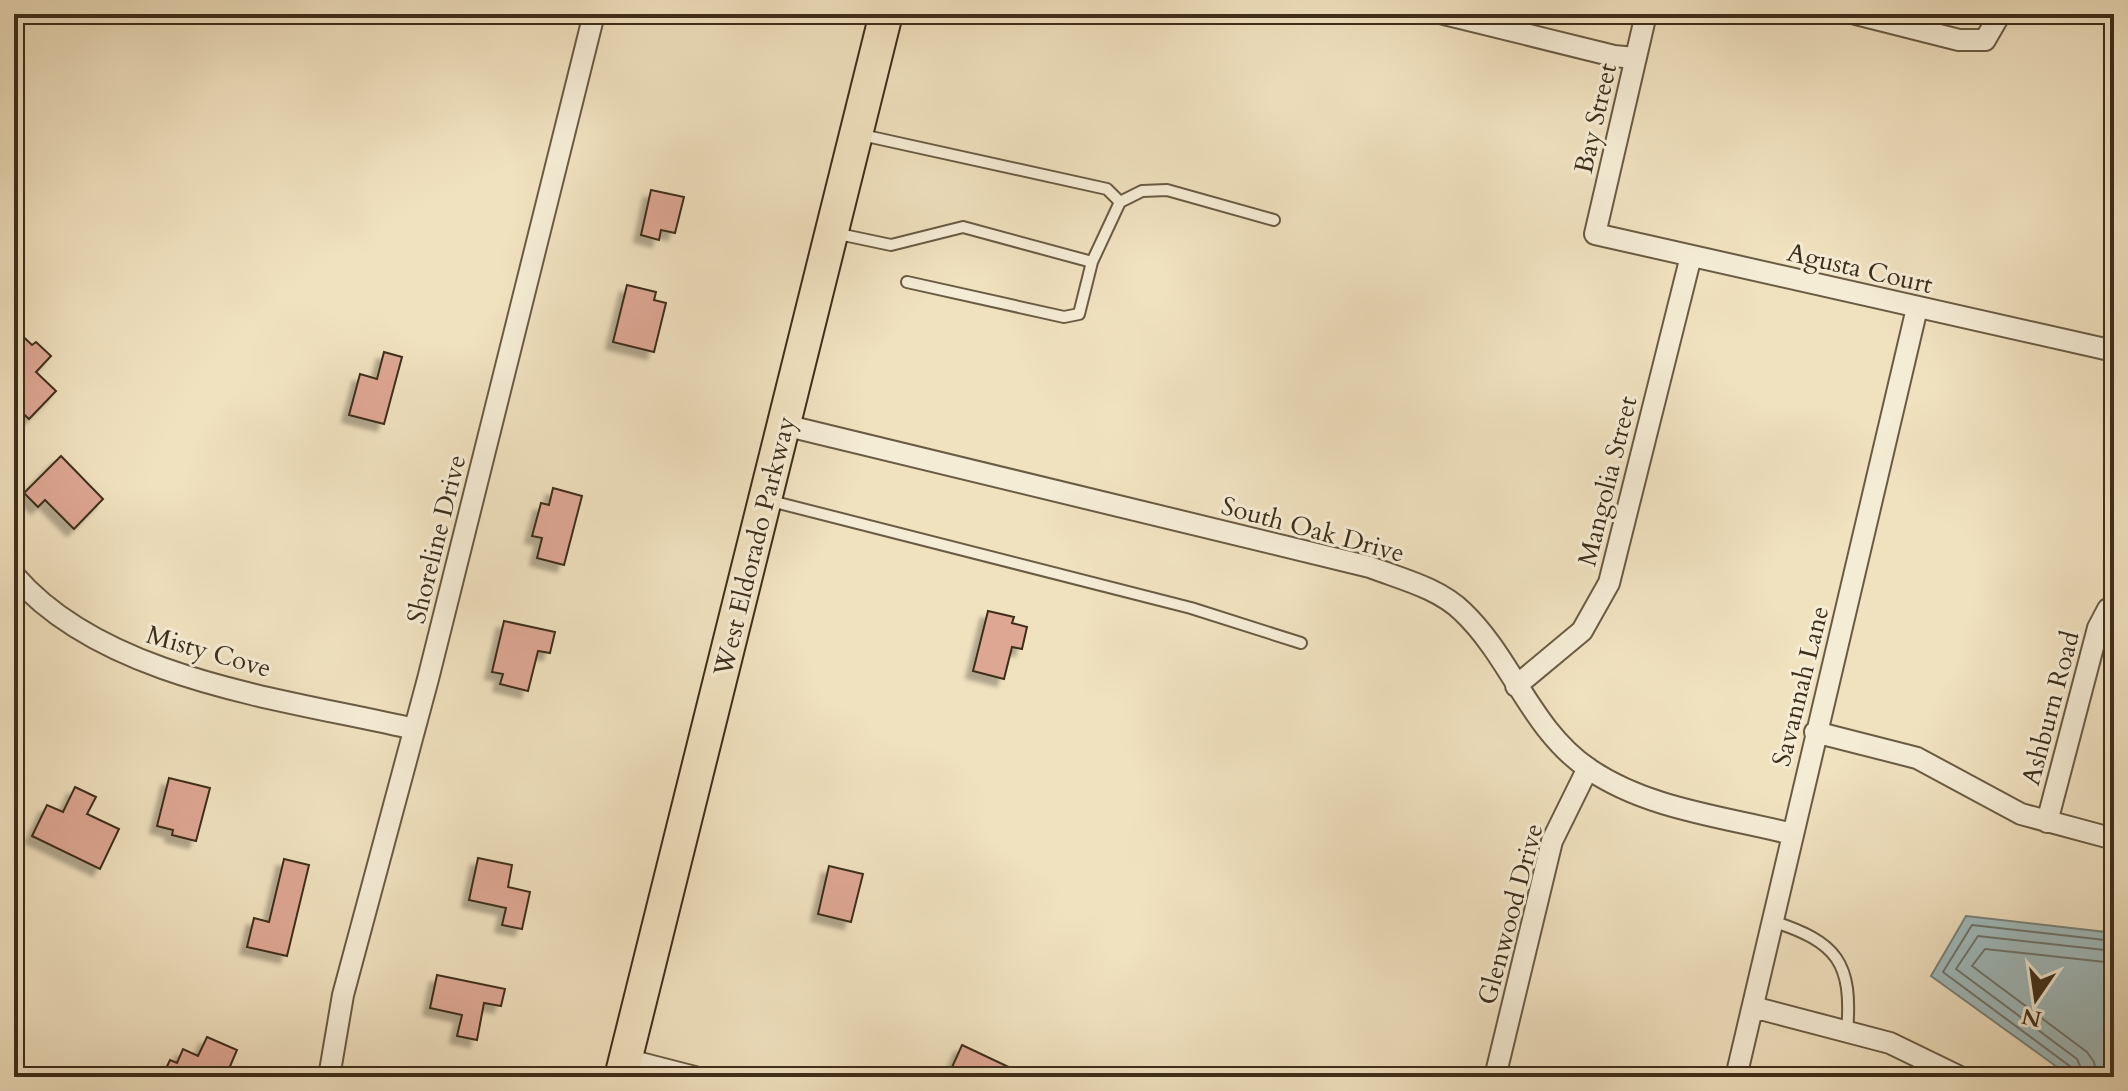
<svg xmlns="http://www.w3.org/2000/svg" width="2128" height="1091" font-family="Cardo,serif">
  <defs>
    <filter id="shadow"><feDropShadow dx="-7" dy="7" stdDeviation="2" flood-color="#0004"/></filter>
  </defs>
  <rect width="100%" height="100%" fill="#f0e1bf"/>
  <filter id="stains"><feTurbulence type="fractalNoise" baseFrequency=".0025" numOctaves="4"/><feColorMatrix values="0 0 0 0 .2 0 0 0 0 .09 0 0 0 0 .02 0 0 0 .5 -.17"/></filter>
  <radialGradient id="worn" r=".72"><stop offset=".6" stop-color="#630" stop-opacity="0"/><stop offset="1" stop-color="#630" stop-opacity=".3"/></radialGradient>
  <path fill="#9fbbbd" stroke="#78837c" stroke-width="2" d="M1966,916l148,17v144h-43l-140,-101z"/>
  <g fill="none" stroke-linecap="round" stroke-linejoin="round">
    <path stroke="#6e746c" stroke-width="2" d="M2075,1077l-4,-10 -128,-95 29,-47 142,16
      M2085,1077l-8,-18 -121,-90 22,-33 136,15
      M2097,1077l-3,-15 -7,-10 -115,-86 13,-17 129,14"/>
  </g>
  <path fill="#dea794" stroke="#3e2e1a" stroke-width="2" filter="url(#shadow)" d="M651,190l33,7 -9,36 -14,-3 -2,10 -18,-5z
    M627,285l29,7 -2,8 12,3 -12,49 -41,-10z
    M14,328l18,17 4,-3 15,14 -15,16 20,19 -27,28 -15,-14z
    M384,352l18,5 -18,67 -35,-9 11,-41 17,5z
    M61,456l42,43 -29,30 -29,-29 -7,7 -14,-14z
    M553,488l29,8 -18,69 -27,-7 5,-20 -10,-2 9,-33 8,2z
    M988,611l26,6 -2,6 15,4 -5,22 -10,-2 -8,32 -31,-8z
    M504,621l51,11 -5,21 -12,-2 -10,40 -28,-7 3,-10 -11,-2z
    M169,778l41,10 -14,53 -24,-6 1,-5 -16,-4z
    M75,787l21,10 -9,17 32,15 -19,40 -68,-33 15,-31 16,7z
    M478,858l34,7 -4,22 22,5 -8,37 -20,-4 4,-17 -37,-8z
    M284,859l25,6 -22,91 -40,-9 7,-29 15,4z
    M829,866l34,8 -12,48 -33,-8z
    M437,975l68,14 -4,17 -17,-3 -7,37 -20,-4 5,-21 -32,-7z
    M207,1037l30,13 -9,21 7,3 -1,3h-72l8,-17 7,3 6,-14 15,7z
    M962,1045l53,25 -4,7 -63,-1z"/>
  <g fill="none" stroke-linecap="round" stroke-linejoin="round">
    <defs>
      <path id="lane" d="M862,135l245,54 13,13
        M834,233l57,12 72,-18 129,35
        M907,282l157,35 15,-3 13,-52 28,-60 22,-11 25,-1 107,30
        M767,500l424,108 110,35
        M1772,921c65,21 81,41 75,111"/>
      <path id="street" d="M1444,14l170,42 21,2
        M1646,14l-51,220 519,117
        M1856,14l103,26h26l15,-26
        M784,425l586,142c31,12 69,21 93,45 49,47 68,118 126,157 58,40 136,48 203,65
        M14,575c90,105 271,124 400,154
        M1516,686l66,-55 27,-48 82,-327
        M1815,732l102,26 104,56 93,25
        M2047,822l51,-194 10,-19 6,-1
        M1753,1007l137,36 70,34
        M625,1059l70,18
        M329,1077l14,-82 85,-316 166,-665
        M1495,1077l57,-236 36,-73
        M1736,1077l181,-769"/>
      <path id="primary" d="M621,1077l265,-1063"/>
    </defs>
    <use href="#lane" stroke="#6a5b43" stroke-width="14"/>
    <use href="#street" stroke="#6a5b43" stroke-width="24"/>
    <use href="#primary" stroke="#3e2e1a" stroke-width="36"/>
    <use href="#lane" stroke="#f5ecd5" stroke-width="10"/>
    <use href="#street" stroke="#f5ecd5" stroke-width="20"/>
    <use href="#primary" stroke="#f0e1bf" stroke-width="32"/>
  </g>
  <g text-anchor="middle" stroke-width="6" stroke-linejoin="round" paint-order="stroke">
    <g font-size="26" fill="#3e2e1a" stroke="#f5ecd5">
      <text transform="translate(1595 118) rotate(-77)" y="9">Bay Street</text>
      <text transform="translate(1860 268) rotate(13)" y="9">Agusta Court</text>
      <text transform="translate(1607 481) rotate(-76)" y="9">Mangolia Street</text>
      <text transform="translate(1313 529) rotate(15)" y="9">South Oak Drive</text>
      <text transform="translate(436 539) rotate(-76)" y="9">Shoreline Drive</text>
      <text transform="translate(754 546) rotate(-76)" y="9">West Eldorado Parkway</text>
      <text transform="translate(209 651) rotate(16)" y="9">Misty Cove</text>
      <text transform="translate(1800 686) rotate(-76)" y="9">Savannah Lane</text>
      <text transform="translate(2050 708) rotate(-75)" y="9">Ashburn Road</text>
      <text transform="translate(1510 914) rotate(-75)" y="9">Glenwood Drive</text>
    </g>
  </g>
  <rect width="2128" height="1091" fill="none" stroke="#f0e1bf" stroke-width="48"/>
  <rect x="16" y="16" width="2096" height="1059" fill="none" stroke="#3e2e1a" stroke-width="4"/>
  <rect x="24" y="24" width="2080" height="1043" fill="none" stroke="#3e2e1a" stroke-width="2"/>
  <g transform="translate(2036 999) rotate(193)" stroke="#f5ecd5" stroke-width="6" paint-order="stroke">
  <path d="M0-6L14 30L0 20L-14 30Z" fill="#3e2e1a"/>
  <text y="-12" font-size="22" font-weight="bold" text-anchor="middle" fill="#3e2e1a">N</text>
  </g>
  <rect width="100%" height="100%" filter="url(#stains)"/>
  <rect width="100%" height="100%" fill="url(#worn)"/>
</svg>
